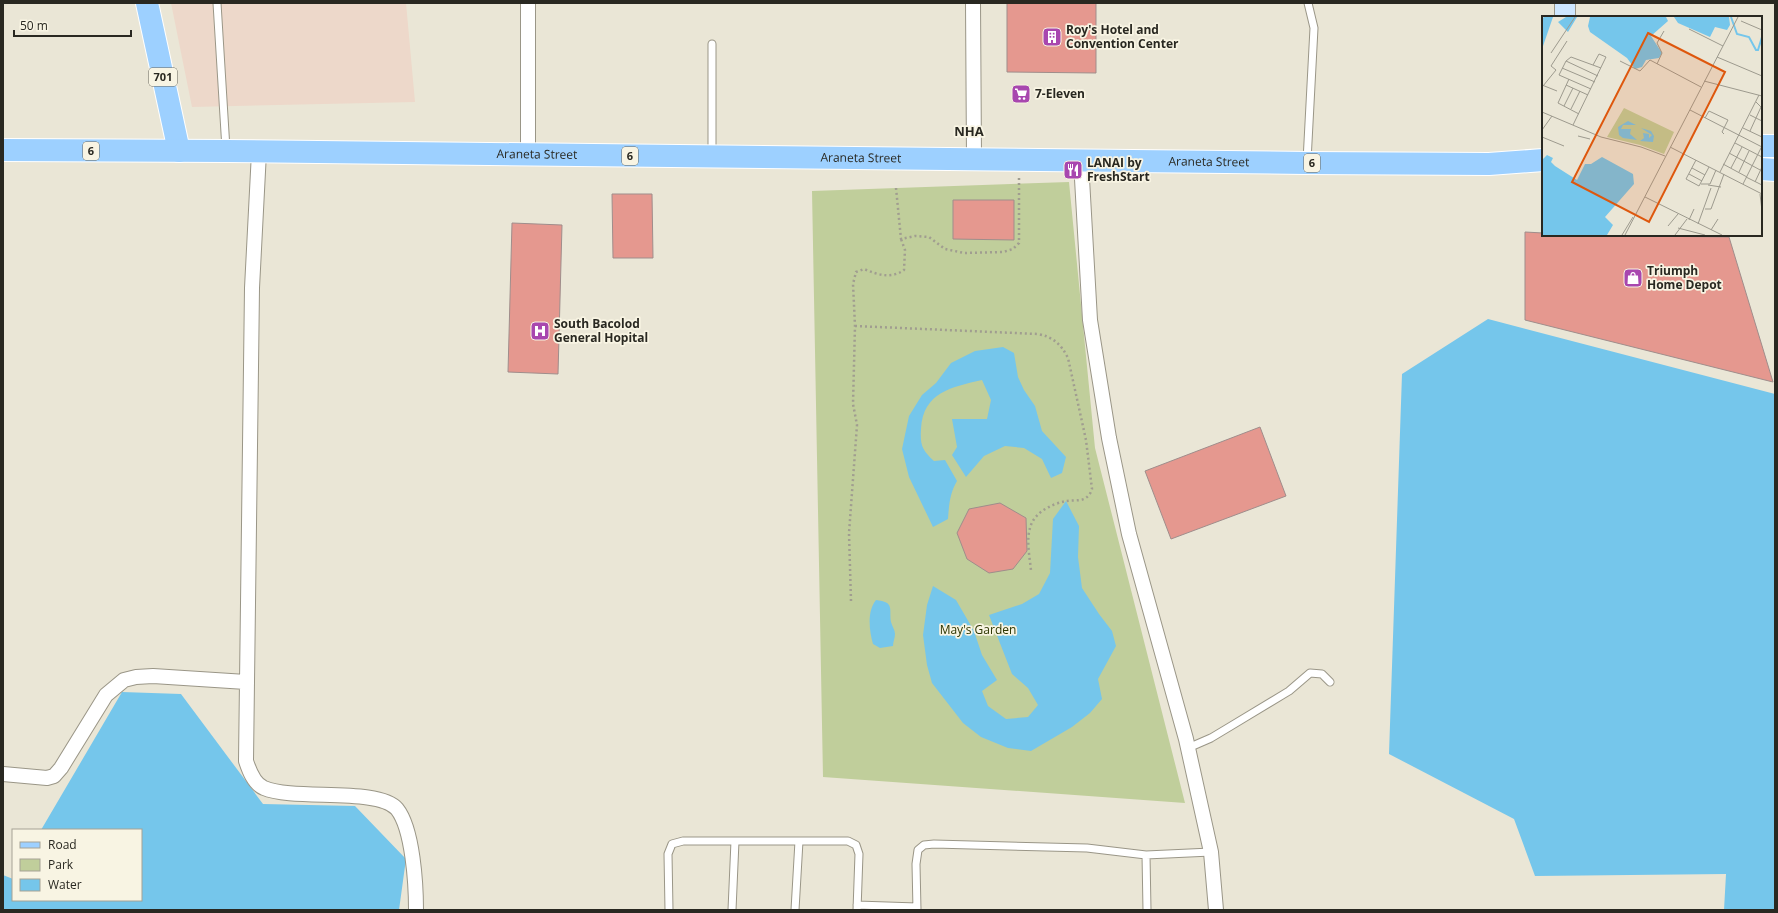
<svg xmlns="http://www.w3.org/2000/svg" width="1778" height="913" font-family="'Open Sans',sans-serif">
  <rect width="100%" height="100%" fill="#eae6d6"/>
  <path fill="#edd8ca" d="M171,3h235l9,99 -223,5z"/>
  <path fill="#c0ce9b" d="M1069,182l26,266 90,355 -362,-26 -11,-586z"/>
  <path fill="#75c6eb" d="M1488,319l287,75v516h-51l2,-36 -191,2 -21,-57 -125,-65 13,-380z
    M1003,347l11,6 4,24 6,13 11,16 7,25 24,26 -4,16 -11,5 -9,-19 -18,-11 -19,-2 -21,10 -18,21 -14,-22 5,-8 -5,-28h35l4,-19 -9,-20c-30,7 -59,12 -61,49 -1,16 1,21 13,32l11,-1 12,21c-7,12 -8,23 -9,38l-15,8 -24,-50 -7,-28 7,-33 13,-21 14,-12 15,-20 24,-12z
    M1066,501l13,25 -1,31 4,31 17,26 13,17 4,15 -18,33 4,20 -12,14 -18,14 -41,24 -23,-3 -27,-11 -18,-14 -31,-40 -5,-18 -4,-30 4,-30 6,-19 23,14 18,31 8,24 15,25 -15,11 6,15 18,13 22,-2 10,-12 -10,-17 -16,-14 -23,-59 33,-11 17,-10 11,-21 3,-54z
    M876,600c19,2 13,9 15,22 1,4 4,8 4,12 0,4 -2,8 -2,12l-13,2 -7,-4c-4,-14 -6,-33 3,-44z
    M122,692l59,2 82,110 92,2 51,53 -7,51h-396v-35l10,4v21h128v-70h-100z"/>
  <path fill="#e5988f" stroke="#9f8d8b" d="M1007,3h89v70l-89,-1z
    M612,194h40l1,64h-40z
    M953,200h61v40l-61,-1z
    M512,223l50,2 -4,149 -50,-2z
    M1525,232l18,1v2l186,2 44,145 -248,-62z
    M1260,427l26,69 -115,43 -26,-68z
    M1000,503l26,15 1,33 -14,18 -24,4 -22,-14 -10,-26 12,-24z"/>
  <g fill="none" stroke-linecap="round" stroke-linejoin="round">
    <defs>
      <path id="lane" d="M217,3l9,146
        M712,154v-110
        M1307,161l7,-133 -6,-25
        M1188,748l23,-10 20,-12 58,-35 21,-18 12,1 8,8
        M1146,855l1,55
        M857,905l60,2
        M669,910l-1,-56 4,-10 11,-3h165l8,4 3,9 -2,56
        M732,910l3,-69
        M795,910l4,-69
        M917,910l-1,-46 2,-14 6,-5 10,-1 153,4 59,7 65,-3"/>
      <path id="street" d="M528,3v152
        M973,3l1,156
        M259,152l-7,136 -6,473c3,9 8,23 18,27 30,13 114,-1 133,21 16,20 19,76 19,101
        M1081,161l9,159 19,118 20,96 57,205 25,113 5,58
        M3,774l44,4 7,-2 7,-8 45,-73 18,-15 12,-3 17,-1 93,6"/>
      <path id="secondary" d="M1565,17v-14"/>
      <g id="primary">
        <path d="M147,3l32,148"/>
        <path d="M1761,146h14"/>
        <path id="s1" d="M3,150l224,1 1079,12 183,1 54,-4"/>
        <path d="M1761,169l14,1"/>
      </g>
    </defs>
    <use href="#lane" stroke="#9a9687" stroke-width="9"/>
    <use href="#street" stroke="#9a9687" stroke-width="16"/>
    <use href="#secondary" stroke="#9a9687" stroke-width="22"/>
    <use href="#primary" stroke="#fff" stroke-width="24"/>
    <path stroke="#a09d90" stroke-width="2.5" stroke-dasharray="2 3" stroke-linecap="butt" d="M896,188l5,51 14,-3 14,1 16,12 19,4 39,-1 10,-3 6,-6v-66
      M855,326l183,8c15,3 23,10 30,24l18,82 6,49c-1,4 -4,8 -8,10 -5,2 -12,1 -18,2 -14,3 -32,11 -36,27 -4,13 0,30 1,43
      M851,601l-2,-68 8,-108 -4,-21 2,-78 -2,-42 3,-12 8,-3c14,6 27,10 40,1l1,-20 -4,-11"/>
    <use href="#lane" stroke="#fff" stroke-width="7"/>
    <use href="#street" stroke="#fff" stroke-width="14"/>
    <use href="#secondary" stroke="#cee7ff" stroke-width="20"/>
    <use href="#primary" stroke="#9dd0ff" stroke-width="22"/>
  </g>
  <defs>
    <symbol id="building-square" viewBox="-11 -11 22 22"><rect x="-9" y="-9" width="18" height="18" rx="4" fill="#a847af" stroke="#f8f4e3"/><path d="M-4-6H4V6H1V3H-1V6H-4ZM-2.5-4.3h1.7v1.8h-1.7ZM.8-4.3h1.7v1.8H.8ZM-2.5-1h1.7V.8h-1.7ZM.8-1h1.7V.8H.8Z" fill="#fff"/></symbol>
    <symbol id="supermarket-square" viewBox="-11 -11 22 22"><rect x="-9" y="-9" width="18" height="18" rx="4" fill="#a847af" stroke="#f8f4e3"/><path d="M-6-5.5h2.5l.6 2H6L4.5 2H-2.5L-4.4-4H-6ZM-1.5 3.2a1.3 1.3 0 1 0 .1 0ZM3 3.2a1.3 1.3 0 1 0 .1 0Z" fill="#fff"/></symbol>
    <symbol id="restaurant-square" viewBox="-11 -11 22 22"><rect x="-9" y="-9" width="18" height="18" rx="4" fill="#a847af" stroke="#f8f4e3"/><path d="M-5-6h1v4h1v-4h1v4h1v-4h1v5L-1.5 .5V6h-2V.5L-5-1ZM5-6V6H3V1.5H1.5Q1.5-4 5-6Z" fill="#fff"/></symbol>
    <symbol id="shop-square" viewBox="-11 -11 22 22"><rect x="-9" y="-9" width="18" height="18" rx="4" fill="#a847af" stroke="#f8f4e3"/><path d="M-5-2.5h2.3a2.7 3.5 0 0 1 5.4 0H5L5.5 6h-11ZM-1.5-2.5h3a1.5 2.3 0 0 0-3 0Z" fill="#fff"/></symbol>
    <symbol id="hospital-square" viewBox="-11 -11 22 22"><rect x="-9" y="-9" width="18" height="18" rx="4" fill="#a847af" stroke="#f8f4e3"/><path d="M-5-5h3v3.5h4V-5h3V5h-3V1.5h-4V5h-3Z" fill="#fff"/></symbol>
  </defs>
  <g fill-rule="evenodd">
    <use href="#building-square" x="1041" y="26" width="22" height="22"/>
    <use href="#supermarket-square" x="1010" y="83" width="22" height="22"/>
    <use href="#restaurant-square" x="1062" y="159" width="22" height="22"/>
    <use href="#shop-square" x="1622" y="267" width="22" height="22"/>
    <use href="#hospital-square" x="529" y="320" width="22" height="22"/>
  </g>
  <g text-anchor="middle" stroke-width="3.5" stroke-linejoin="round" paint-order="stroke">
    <g fill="#f8f4e3" stroke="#67655b" stroke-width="1">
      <rect x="149" y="68" width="28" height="18" rx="3"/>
      <rect x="83" y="142" width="16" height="18" rx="3"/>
      <rect x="622" y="147" width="16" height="18" rx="3"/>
      <rect x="1304" y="154" width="16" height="18" rx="3"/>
    </g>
    <g font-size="11" font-weight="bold" fill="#292821">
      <text x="163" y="81">701</text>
      <text x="91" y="155">6</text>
      <text x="630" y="160">6</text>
      <text x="1312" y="167">6</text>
    </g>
    <g font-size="12" font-weight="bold" fill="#292821" stroke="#f8f4e3" text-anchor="start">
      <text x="1066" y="34">Roy's Hotel and<tspan x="1066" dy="14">Convention Center</tspan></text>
      <text x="1035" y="98">7-Eleven</text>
      <text x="1087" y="167">LANAI by<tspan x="1087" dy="14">FreshStart</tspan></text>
      <text x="1647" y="275">Triumph<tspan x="1647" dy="14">Home Depot</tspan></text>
      <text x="554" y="328">South Bacolod<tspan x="554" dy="14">General Hopital</tspan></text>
    </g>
    <g font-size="12" fill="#292821" stroke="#f8f4e3">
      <text dy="4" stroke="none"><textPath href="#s1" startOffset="534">Araneta Street</textPath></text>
      <text dy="4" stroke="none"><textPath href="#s1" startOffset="858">Araneta Street</textPath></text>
      <text dy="4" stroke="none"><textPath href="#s1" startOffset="1206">Araneta Street</textPath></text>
    </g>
    <g font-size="12" fill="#2c3600" stroke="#f8f4e3">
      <text x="978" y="634">May's Garden</text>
    </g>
    <g font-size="13" font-weight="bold" fill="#292821" stroke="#f8f4e3">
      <text x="969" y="136">NHA</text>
    </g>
  </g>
  <g transform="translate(1542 16)">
    <rect width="220" height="220" fill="#eae6d6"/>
    <path d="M82,92l50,24 -10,22 -24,-9 -33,-8z" fill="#c0ce9b"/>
    <path d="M2,1h9l-11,32v-30zM24,1h11l-9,15 -10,-10zM48,1h76l2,4 -17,15 11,17 -3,5 -13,2 -4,7 -7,2 -8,-11 -37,-26 -2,-6zM132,1h55l1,8 -3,5 -12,-3 -5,10 -32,-14zM86,105l8,4h-13l-2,4h10l-1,5 7,6 -14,-2 -4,-3 -1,-8zM99,112l10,3 3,5 -1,6 -13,-1 4,-3 -1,-5 6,1v4l3,-3zM5,139l6,3 -2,4 4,4 22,14 8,-16h6l11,-7 31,17 1,10 -29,33 8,8 -6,10h-65v-75z" fill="#75c6eb"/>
    <path fill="none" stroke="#75c6eb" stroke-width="2" d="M189,1l6,17 12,3 7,13h2l4,-13"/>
    <path fill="none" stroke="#9d9a8e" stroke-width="1" d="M199,5l21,9M147,13l34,17M9,37l24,-36M175,41l45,19M24,45l-7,14 32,14M78,45l20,10 10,-11 51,27M115,48l5,-11 -5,-10 7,-12M20,52l33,14M56,60l-32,-15 5,-4 30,11M27,63l-11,24 21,11M162,65l58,15M0,69l15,6M24,69l22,10M1,70l13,-16 -5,-4 16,-25M22,90l9,-18M29,93l9,-18M148,94l72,37M0,96l59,25 40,10 24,9M208,99l12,6M163,102l4,-7 19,9 -6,12 2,2M31,109l33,-68 -7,-3 -6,11M201,112l19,9M0,114l10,-14M208,115l11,-24 -5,-5M36,120l12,3M0,121l22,9M193,127l27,14M128,131l92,47M187,137l33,18M154,144l-10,19 13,7 10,-19M181,148l24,13M150,152l13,7M189,152l11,-21M178,156l39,-77M197,156l10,-21M147,158l13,7M204,161l16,8M213,166l7,-15M159,168h9l6,-14M201,168l19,-38M166,169l13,2M218,178l2,17M103,181l77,38M163,193h6l13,-35M147,204l5,-11M156,208l13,-36M126,210l10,-12M136,212l27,7M169,214l7,-11M80,219l11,-18M83,219l113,-218M133,219l12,-16"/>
    <path fill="#de570d" fill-opacity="0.15" stroke="#de570d" stroke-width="2" d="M106,17l77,39 -76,150 -77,-40z"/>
    <rect width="220" height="220" fill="none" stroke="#292821" stroke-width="2"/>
  </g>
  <rect width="1778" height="913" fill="none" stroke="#292821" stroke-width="8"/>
  <rect x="12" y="829" width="130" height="72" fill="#f8f4e3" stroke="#a5a295"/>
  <rect x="20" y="842" width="20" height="6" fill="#9dd0ff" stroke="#a5a295"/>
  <text x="48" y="849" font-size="12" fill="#292821">Road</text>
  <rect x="20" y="859" width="20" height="12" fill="#c0ce9b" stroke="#a5a295"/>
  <text x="48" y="869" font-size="12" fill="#292821">Park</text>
  <rect x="20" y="879" width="20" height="12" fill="#75c6eb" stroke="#a5a295"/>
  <text x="48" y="889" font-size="12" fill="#292821">Water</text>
  <path d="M14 30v6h117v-6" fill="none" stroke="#292821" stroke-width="2"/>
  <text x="20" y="30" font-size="12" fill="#292821" stroke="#f8f4e3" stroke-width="3" paint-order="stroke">50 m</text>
</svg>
